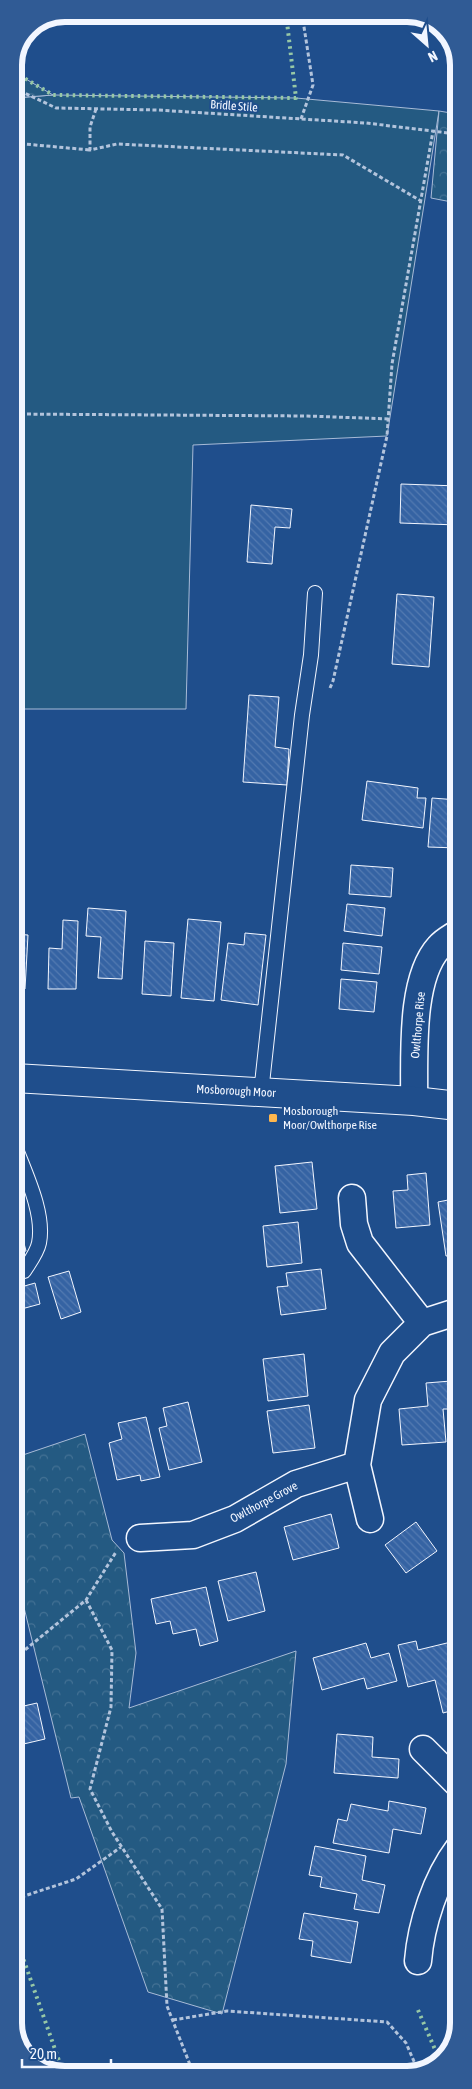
<svg xmlns="http://www.w3.org/2000/svg" width="472" height="2089" font-family="'Asap Condensed',sans-serif">
  <defs>
    <pattern id="forest-crowns" width="20" height="18" patternUnits="userSpaceOnUse" patternTransform="scale(1.25)"><rect width="20" height="18" fill="#245a82"/><path d="M2 6a3 3 0 1 1 6 0M12 15a3 3 0 1 1 6 0" fill="none" stroke="#447295"/></pattern>
    <pattern id="building-back-hatch" width="6" height="6" patternUnits="userSpaceOnUse" patternTransform="scale(1.25)"><rect width="6" height="6" fill="#3563a3"/><path d="M-1 5l2 2M0 0l6 6M5-1l2 2" fill="none" stroke="#537ab1"/></pattern>
  </defs>
  <rect width="100%" height="100%" fill="#1f4e8c"/>
  <path fill="#245a82" stroke="#a8bbd7" d="M53,95l243,3 143,13 -52,325 -194,9 -7,264h-172v-611z"/>
  <path fill="url(#forest-crowns)" stroke="#a8bbd7" d="M14,72l39,23 -39,3z
    M439,111l18,3v89l-26,-5z
    M85,1434l27,106 12,13 12,100 -7,55 167,-57 -10,113 -64,250 -74,-22 -69,-195 -8,1 -57,-231v-109z"/>
  <path fill="url(#building-back-hatch)" stroke="#f2f6ff" d="M453,323l4,1v26l-8,-1z
    M401,484l57,2v39l-58,-2z
    M251,505l41,4 -2,19 -15,-1 -3,37 -25,-2z
    M397,594l37,3 -5,70 -37,-3z
    M249,695l30,2 -4,50 14,2 -2,36 -44,-3z
    M367,781l51,7 -1,10h9l-3,30 -61,-8z
    M432,798l26,2v48l-30,-1z
    M351,865l42,3 -2,29 -42,-3z
    M347,904l38,4 -3,28 -38,-5z
    M88,908l38,3 -4,68 -24,-1 3,-41 -15,-1z
    M188,919l33,3 -7,79 -33,-3z
    M63,920l15,1 -2,68h-28l1,-41 13,1z
    M245,933l21,2 -8,70 -37,-5 7,-57 16,2z
    M14,934l14,1 -3,54 -11,-1z
    M145,941l29,2 -3,53 -29,-2z
    M343,943l39,4 -3,27 -38,-4z
    M341,979l36,3 -3,30 -35,-3z
    M312,1162l5,47 -37,4 -5,-47z
    M426,1173l4,52 -34,3 -3,-37 15,-1 -1,-15z
    M458,1198v57l-12,1 -8,-54z
    M14,1204l12,47 -12,2z
    M298,1222l4,41 -35,4 -4,-41z
    M321,1269l5,40 -45,6 -4,-28 11,-1 -2,-13z
    M69,1271l12,41 -20,7 -13,-42z
    M35,1283l5,21 -26,7v-22z
    M304,1354l4,42 -40,5 -5,-42z
    M451,1381l2,28h-10l3,33 -44,3 -3,-36 29,-3 -2,-23z
    M17,1388l4,14 -7,2v-15z
    M188,1402l14,60 -33,8 -10,-42 8,-2 -4,-18z
    M309,1405l6,43 -42,5 -6,-42z
    M146,1417l14,60 -19,4 -1,-6 -23,5 -8,-37 13,-4 -4,-16z
    M14,1420l8,25 -8,2z
    M331,1514l8,34 -46,12 -9,-33z
    M416,1522l21,29 -31,22 -21,-28z
    M256,1572l9,39 -37,10 -10,-40z
    M206,1587l12,54 -18,5 -4,-17 -23,5 -3,-13 -14,3 -5,-25z
    M416,1641l2,9 33,-8 7,30v37l-15,4 -8,-33 -27,7 -10,-42z
    M366,1643l5,15 18,-5 8,28 -30,8 -3,-11 -42,12 -9,-32z
    M37,1703l8,36 -30,7v-38z
    M337,1734l36,3 -1,20 27,2 -1,19 -64,-5z
    M389,1801l37,7 -5,26 -28,-5 -4,24 -56,-10 5,-24 9,2 4,-17 37,7z
    M315,1846l51,10 -4,24 23,5 -6,28 -25,-4 3,-15 -37,-7 2,-10 -13,-2z
    M304,1913l54,9 -7,41 -40,-7 2,-15 -14,-2z"/>
  <g fill="none" stroke-linecap="round" stroke-linejoin="round">
    <defs>
      <path id="lane" d="M261,1093l41,-378 9,-60 4,-62
        M14,1144c11,29 31,69 25,99 -2,10 -10,20 -15,28"/>
      <path id="street" d="M414,1101c1,-43 -5,-121 25,-154 5,-6 13,-10 19,-14
        M352,1198l2,26 6,19 62,80
        M370,1519l-13,-54 11,-65 24,-47 30,-30 31,-10 5,2
        M140,1538l53,-3 42,-16 61,-35 61,-19
        M423,1749l35,35
        M418,1961c3,-37 18,-83 40,-112"/>
      <path id="primary" d="M14,1078l400,23 44,5"/>
    </defs>
    <use href="#lane" stroke="#f2f6ff" stroke-width="16"/>
    <use href="#street" stroke="#f2f6ff" stroke-width="29"/>
    <use href="#primary" stroke="#f2f6ff" stroke-width="30"/>
    <path stroke="#b3c4dc" stroke-width="3" stroke-dasharray="4 2.5" stroke-linecap="butt" d="M14,88l42,20 101,2 209,13 91,11
      M96,109l-6,18v23l27,-6 226,11 78,46
      M301,119l12,-34 -11,-71
      M14,143l76,7
      M14,414l293,2 83,3
      M330,688l3,-7 54,-245 5,-72 41,-233
      M86,1600l26,50 -1,57 -21,82 22,43 50,77 5,97 27,69
      M15,1658l71,-58 30,-48
      M15,1899l61,-20 45,-32
      M173,2020l54,-9 160,11 19,21 13,30"/>
    <use href="#lane" stroke="#1f4e8c" stroke-width="14"/>
    <use href="#street" stroke="#1f4e8c" stroke-width="26"/>
    <use href="#primary" stroke="#1f4e8c" stroke-width="28"/>
    <path stroke="#97c8a6" stroke-width="4" stroke-dasharray="2.5 4" stroke-linecap="butt" d="M14,72l39,23 243,3 -10,-84
      M15,1935l49,140
      M418,2010l22,51"/>
  </g>
  <rect fill="#ffb74d" stroke="#1f4e8c" stroke-width="2" x="268" y="1113" width="10" height="10" rx="2.5"/>
  <g text-anchor="middle" stroke-width="4" stroke-linejoin="round" paint-order="stroke">
    <g font-size="12" fill="#f2f6ff" stroke="#1f4e8c">
      <text transform="translate(234 106) rotate(4)" y="4">Bridle Stile</text>
      <text transform="translate(418 1025) rotate(-85)" y="4">Owlthorpe Rise</text>
      <text transform="translate(236 1091) rotate(3)" y="4">Mosborough Moor</text>
      <text transform="translate(264 1502) rotate(-28)" y="4">Owlthorpe Grove</text>
    </g>
    <g font-size="12" fill="#f2f6ff" stroke="#1f4e8c" text-anchor="start">
      <text x="283" y="1115">Mosborough<tspan x="283" dy="14">Moor/Owlthorpe Rise</tspan></text>
    </g>
  </g>
  <path d="M0 0H472V2089H0ZM65 22H407A43 43 0 0 1 450 65V2023A43 43 0 0 1 407 2066H65A43 43 0 0 1 22 2023V65A43 43 0 0 1 65 22Z" fill="#305b95" fill-rule="evenodd"/>
  <path fill="none" stroke="#f2f6ff" stroke-width="6" d="M65 22H407A43 43 0 0 1 450 65V2023A43 43 0 0 1 407 2066H65A43 43 0 0 1 22 2023V65A43 43 0 0 1 65 22Z"/>
  <g transform="translate(427 45) rotate(153)" stroke="#1f4e8c" stroke-width="4" paint-order="stroke">
  <path d="M0-4L9 19L0 12L-9 19Z" fill="#f2f6ff"/>
  <text y="-8" font-size="14" font-weight="bold" text-anchor="middle" fill="#f2f6ff">N</text>
  </g>
  <path d="M22 2059v8h89v-8" fill="none" stroke="#f2f6ff" stroke-width="2.5"/>
  <text x="30" y="2059" font-size="15" fill="#f2f6ff" stroke="#1f4e8c" stroke-width="4" paint-order="stroke">20 m</text>
</svg>
